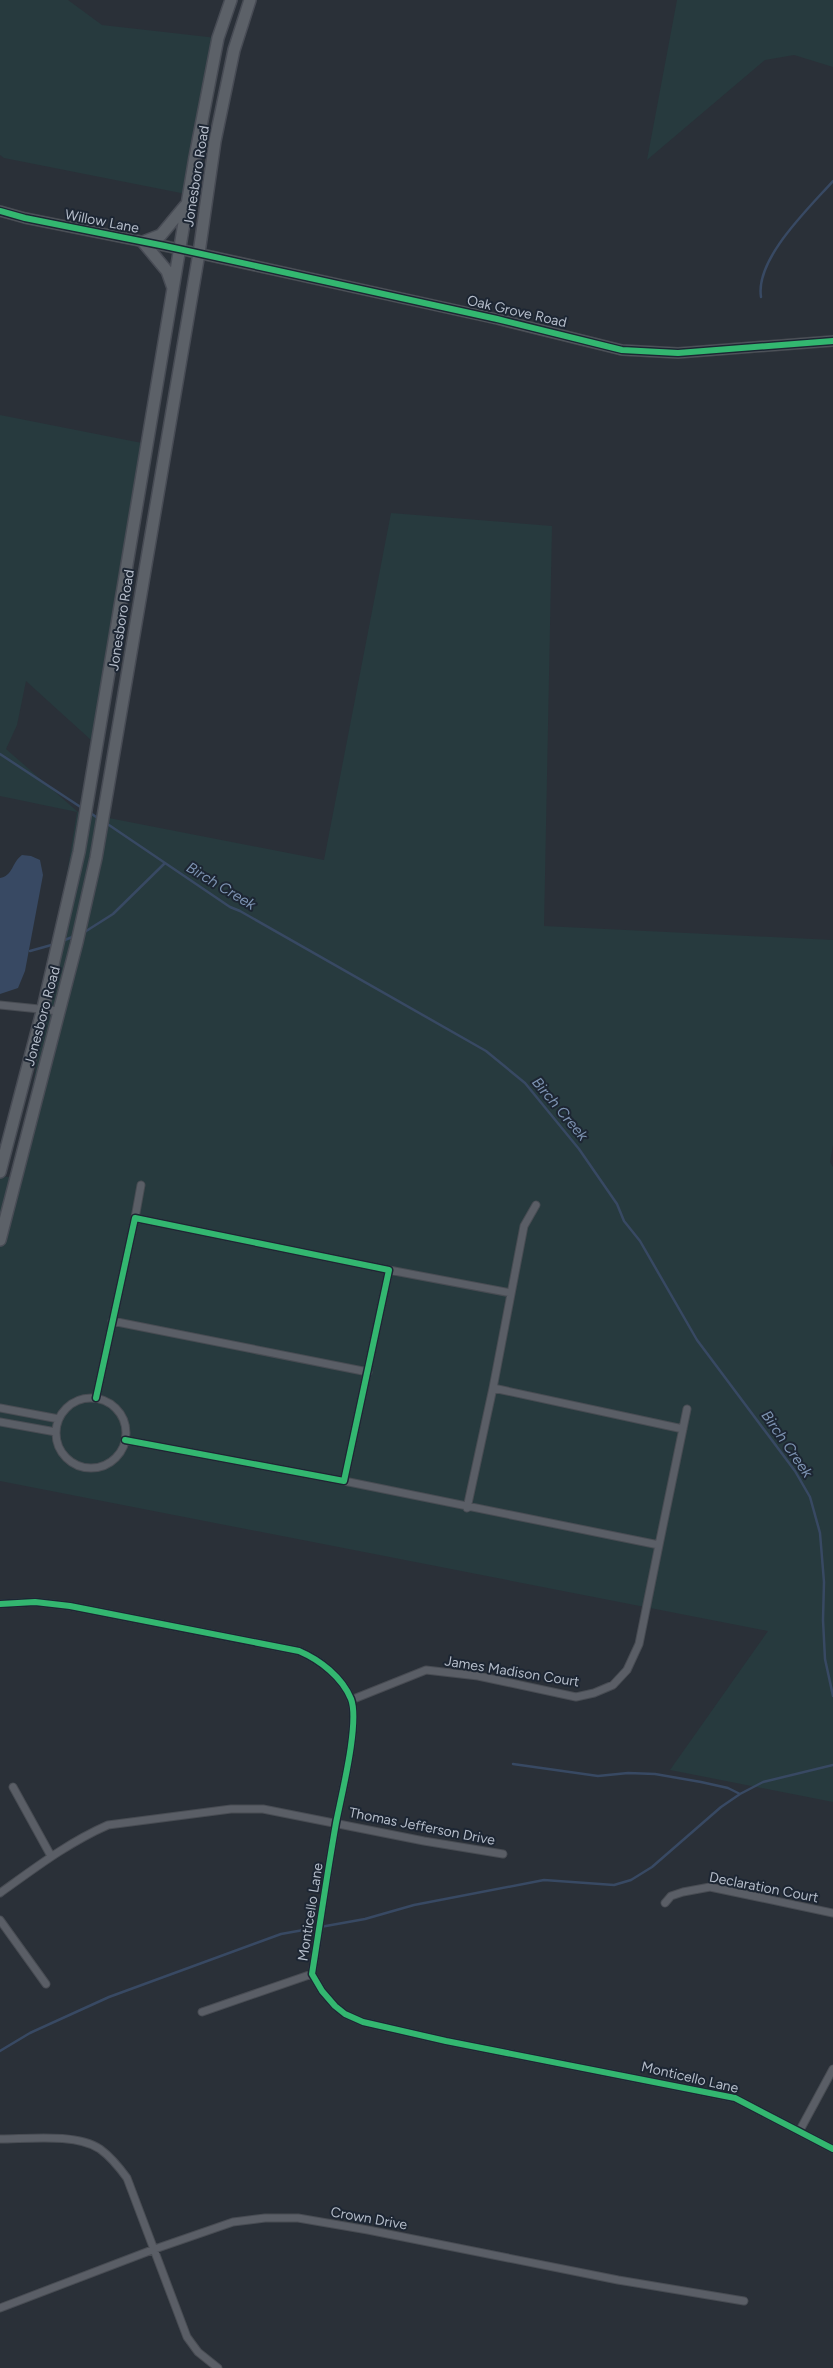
<svg xmlns="http://www.w3.org/2000/svg" width="833" height="2368" font-family="Figtree,sans-serif">
  <rect width="100%" height="100%" fill="#2a3038"/>
  <path fill="#273a3e" d="M0,0h68l34,25 115,13 -26,157 -187,-37 -4,-3z
    M677,0h156v67l-39,-12 -29,5 -118,100z
    M0,415l147,29 -56,296 -65,-59 -9,44 -11,24 72,63 246,48 67,-347 161,13 -8,400 289,14v205l-3,17 3,5v635l-163,-32 98,-139 -768,-150v-305l18,2 59,-366 -77,-16z"/>
  <path fill="#384963" d="M22,855l9,1 9,4 3,15 -18,96 -7,17 -18,6v-116c13,-2 12,-16 22,-23z"/>
  <g fill="none" stroke-linecap="round" stroke-linejoin="round">
    <path stroke="#384963" stroke-width="2.5" d="M761,297c-6,-38 48,-89 72,-116
      M0,754l82,54
      M89,812l10,7
      M106,823l124,84 10,4 246,140 39,32 54,66 38,55 7,17 16,20 57,99 98,131 15,26 10,36 4,49 -1,38 2,39 8,37
      M83,933l30,-19 52,-51
      M62,941l13,-5
      M30,951l25,-7
      M513,1764l85,12 30,-3 27,1 46,8 27,6 12,6
      M0,2051l30,-18 79,-36 172,-63 84,-15 49,-14 130,-25 70,5 17,-5 21,-13 69,-60 19,-13 23,-12 70,-17"/>
    <defs>
      <path id="street" d="M0,1005l59,6
        M135,1218l6,-33
        M389,1270l122,23
        M112,1321l256,51
        M493,1388l31,-162 12,-21
        M96,1398l39,-180 254,52 -45,211 -219,-41
        M56 1433a35 35 0 1 1 70 0a35 35 0 1 1-70 0Z
        M0,1408l59,11
        M0,1422l56,10
        M344,1481l315,64 28,-136
        M467,1508l26,-120 190,41
        M0,1604l35,-2 35,4 229,45c21,9 43,26 52,48 9,23 -10,98 -15,124 -9,51 -16,101 -24,151l10,17 13,15 10,8 18,8 83,19 289,57 98,51
        M351,1700l75,-30 52,6 98,21 18,-4 19,-8 14,-15 12,-26 20,-99
        M13,1787l38,69
        M0,1893c35,-25 69,-51 108,-68l123,-16h32l161,32 79,13
        M665,1903l6,-7 12,-4 27,-5 123,26
        M0,1920l46,64
        M202,2012l110,-38
        M800,2130l33,-61
        M0,2139c28,0 76,-6 100,10 11,8 19,18 27,29l60,159 11,15 20,16
        M0,2308l152,-58 81,-28 32,-4h33l70,12 250,50 126,21"/>
      <path id="secondary" d="M0,211l25,7 140,28 332,73 125,31 56,3 155,-12"/>
      <path id="primary" d="M173,288l-6,-17 -24,-29 18,-7 24,-29
        M0,1172l43,-164 36,-156 116,-695 23,-119 13,-38
        M0,1240l77,-298 19,-84 103,-605 16,-112 19,-91 16,-50"/>
    </defs>
    <use href="#street" stroke="#484c53" stroke-width="9"/>
    <use href="#secondary" stroke="#484c53" stroke-width="12"/>
    <use href="#primary" stroke="#484c55" stroke-width="14"/>
    <use href="#street" stroke="#5a5e66" stroke-width="7"/>
    <use href="#secondary" stroke="#595d64" stroke-width="10"/>
    <use href="#primary" stroke="#5c6168" stroke-width="11"/>
    <defs>
      <path id="cycleway" d="M0,211l25,7 140,28 332,73 125,31 56,3 155,-12
        M96,1398l39,-180 254,52 -45,211 -219,-41
        M0,1604l35,-2 35,4 229,45c21,9 43,26 52,48 9,23 -10,98 -15,124 -9,51 -16,101 -24,151l10,17 13,15 10,8 18,8 83,19 289,57 98,51"/>
    </defs>
    <use href="#cycleway" stroke="#1d2633" stroke-width="9"/>
    <use href="#cycleway" stroke="#33b770" stroke-width="6"/>
  </g>
  <g text-anchor="middle" stroke-width="4" stroke-linejoin="round" paint-order="stroke">
    <g font-size="14" fill="#b4bcc9" stroke="#1d2633">
      <text transform="translate(196 176) rotate(-81)" y="5">Jonesboro Road</text>
      <text transform="translate(102 221) rotate(11)" y="5">Willow Lane</text>
      <text transform="translate(517 311) rotate(13)" y="5">Oak Grove Road</text>
      <text transform="translate(121 620) rotate(-81)" y="5">Jonesboro Road</text>
      <text transform="translate(42 1016) rotate(-75)" y="5">Jonesboro Road</text>
      <text transform="translate(512 1671) rotate(9)" y="5">James Madison Court</text>
      <text transform="translate(422 1826) rotate(11)" y="5">Thomas Jefferson Drive</text>
      <text transform="translate(764 1887) rotate(11)" y="5">Declaration Court</text>
      <text transform="translate(310 1912) rotate(-81)" y="5">Monticello Lane</text>
      <text transform="translate(690 2077) rotate(13)" y="5">Monticello Lane</text>
      <text transform="translate(369 2218) rotate(10)" y="5">Crown Drive</text>
    </g>
    <g font-size="15" font-style="italic" fill="#7c92b1" stroke="#1d2633">
      <text transform="translate(221 886) rotate(31)" y="5">Birch Creek</text>
      <text transform="translate(560 1109) rotate(50)" y="5">Birch Creek</text>
      <text transform="translate(787 1444) rotate(55)" y="5">Birch Creek</text>
    </g>
  </g>
</svg>
